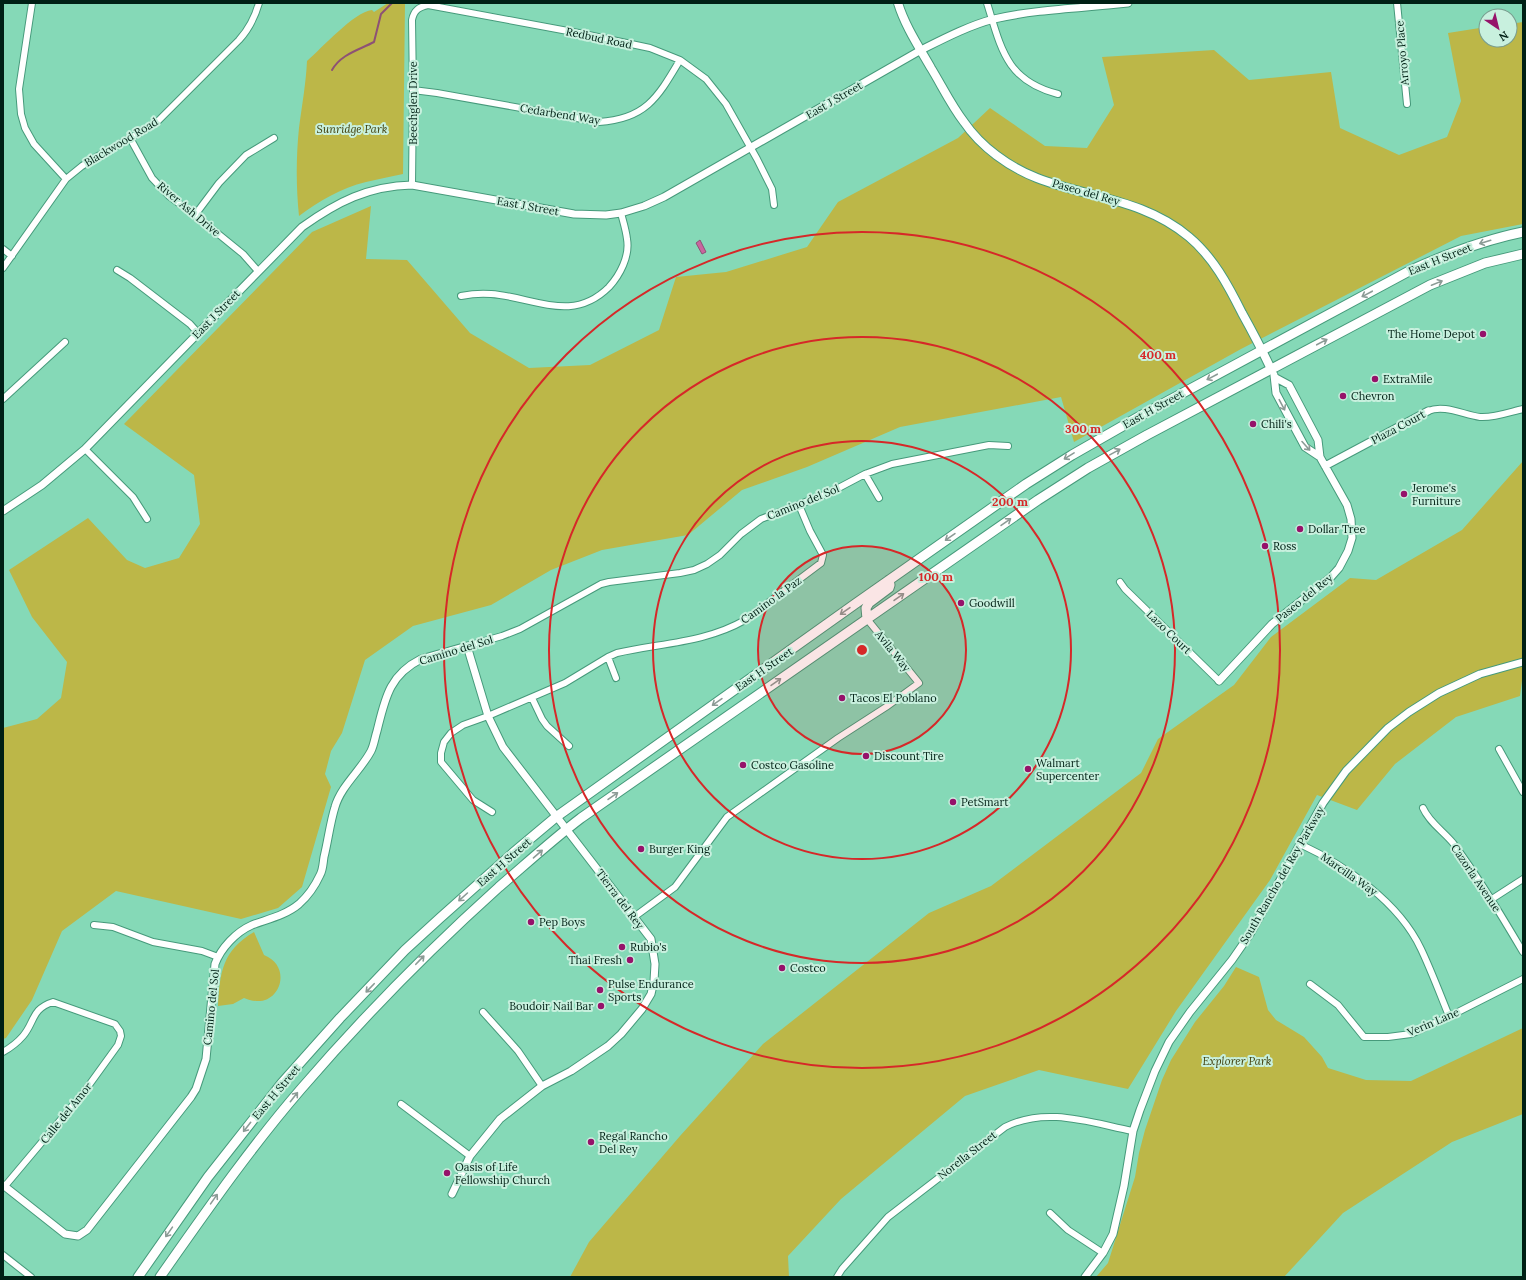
<svg xmlns="http://www.w3.org/2000/svg" width="1526" height="1280" font-family="Lora,serif">
  <rect width="100%" height="100%" fill="#85d9b7"/>
  <path fill="#bcb748" d="M388,3h17l-2,171c-13,3 -25,5 -37,8 -25,6 -47,19 -67,34 -3,-28 -3,-60 0,-88 3,-23 7,-45 8,-67 15,-13 47,-49 65,-51l2,2z
    M1523,22v202l-62,12 -220,113 -167,93 -13,-45 -161,30 -93,40 -65,23 -54,45 -86,15 -51,20 -60,35 -78,21 -48,34 -23,73 -11,18 -6,23 6,13 -29,100 -24,21 -37,11 -125,-28 -54,40 -30,69 -26,38 -3,1v-311l34,-9 24,-21 6,-36 -35,-45 -23,-47 79,-52 39,42 18,8 34,-10 21,-34 -6,-49 -70,-51 188,-192 59,-26 -5,53 41,1 63,73 59,35 61,-3 69,-35 17,-53 50,-5 81,-25 31,-45 120,-64 32,-30 55,38 42,2 27,-43 -12,-48 112,-7 35,30 82,-8 9,56 59,27 48,-18 14,-36 -13,-68 38,-6v13h24v-16z
    M1523,461v212l-3,23 -64,21 -61,47 -38,46 -40,-15 -47,85 -94,131 -48,78 -89,-19 -74,26 -124,103 -53,57 1,21h-219l19,-35 91,-106 83,-92 166,-131 62,-27 150,-113 17,-34 76,-54 37,-48 79,-59 26,2 86,-50z
    M254,932l10,23c28,11 17,48 -8,46 -4,0 -9,-2 -12,-3l-11,6 -15,2c2,-34 4,-55 36,-74z
    M1236,967l23,10 9,33 8,10 28,17 18,20 6,11 38,12 45,1 112,-53v86l-71,28 -109,71 -59,64h-108l-1,-1h-24v1h-55l12,-14 27,-86 4,-24 6,-23 17,-50 9,-20 24,-38 29,-36z"/>
  <path fill="#c9669e" stroke="#8d5175" d="M700,240l6,12 -4,2 -6,-11z"/>
  <g fill="none" stroke-linecap="round" stroke-linejoin="round">
    <path stroke="#8d5175" stroke-width="2" d="M332,70c9,-16 27,-20 42,-28l7,-28 11,-11"/>
    <defs>
      <path id="minor" d="M32,3l-13,86 2,25 4,14 9,16 32,35
        M987,3c14,45 19,78 71,91
        M1397,3l10,101
        M413,90l24,3 162,29c47,-3 59,-25 81,-62
        M130,138l22,40 17,18 26,19 48,39 15,17
        M412,185l1,-95 -1,-70c2,-10 7,-13 16,-15l156,29 66,14 30,12 26,19 20,25 31,55 15,30 2,16
        M195,215l24,-32 27,-28 28,-17
        M3,249l9,7
        M3,268l63,-89 16,-13 16,-10 45,-25 15,-10 81,-81c10,-11 16,-23 20,-37
        M117,270l13,8 60,46 8,9
        M461,296c10,-2 19,-3 30,-2 43,3 81,30 118,-7 11,-12 21,-31 18,-48 -1,-9 -4,-18 -6,-26
        M3,399l62,-57
        M1428,411c16,-7 36,4 52,6 14,1 30,-5 43,-8
        M85,449l48,48 14,22
        M865,474l14,24
        M1120,582l5,7 94,92
        M467,646l35,-10 18,-7 81,-45 8,-2 71,-9 14,-3 13,-6 13,-9 21,-21 20,-15 68,-26 36,-19 27,-10 97,-19 19,1
        M608,657l8,21
        M532,698l10,21 5,7 22,20
        M1499,749l24,43
        M1423,808c6,14 20,23 30,35 26,35 48,72 70,109
        M492,812l-19,-12 -32,-38v-9l3,-11 7,-9 12,-8 25,-9 77,-33 43,-26 9,-4c43,-10 88,-10 128,-33l76,-57 2,-8 -13,-24 -11,-26
        M1300,844c45,21 99,58 121,105 10,21 19,45 28,67
        M1492,899l31,-20
        M634,917l41,-30 52,-70 111,-79 48,-31 33,-24 -52,-64
        M94,925l19,2 40,15 49,9 16,6
        M1310,984l28,21 26,32h24l23,-3 41,-19 71,-36
        M483,1012l35,39 24,35
        M3,1052c7,-4 14,-9 20,-16 12,-14 8,-27 30,-34l62,22 5,7 1,5 -3,9 -34,47 -79,94
        M401,1104l69,52
        M1050,1213l18,17 35,23
        M3,1255l28,22
        M837,1277l5,-8 46,-52 117,-90c41,-21 86,-4 128,4"/>
      <path id="tertiary" d="M1274,375l2,18 29,54 15,10
        M1325,466l103,-55
        M3,511l39,-26 43,-36 217,-222c35,-25 66,-41 110,-42l162,29 32,1 15,-2 23,-7 20,-9 257,-147c22,-11 49,-25 73,-31 43,-10 90,-11 134,-16
        M1219,681l53,-57 59,-47 8,-9 9,-17 4,-13 -1,-19 -4,-14 -27,-48 -2,-17 -29,-55 -13,-7
        M3,1185l62,49 13,2 9,-6 104,-133 5,-8 10,-30 9,-95c6,-16 21,-32 37,-39 16,-6 34,-10 47,-21 9,-8 16,-18 21,-29 3,-5 3,-12 4,-18 4,-16 6,-34 11,-50 6,-21 26,-37 36,-56 3,-6 4,-14 6,-20 8,-32 12,-56 44,-72l46,-13 21,70 15,31 148,192 4,25 -1,17 -3,13 -9,15 -21,25 -13,12 -37,25 -29,15 -42,33 -30,37 -18,38
        M1085,1277l18,-24 10,-19 11,-48 9,-55 7,-21 15,-39 14,-29 21,-30 42,-52 18,-26 73,-131 23,-32 42,-43 21,-16 30,-19 41,-19 43,-12"/>
      <path id="secondary" d="M898,3c7,23 21,44 33,65 11,18 20,37 33,54 17,25 45,45 73,56 52,20 107,21 152,59 24,20 39,48 53,76 10,18 20,37 29,56"/>
      <path id="primary" d="M867,619l-1,-11 3,-5 20,-15 1,-3 -1,-5
        M138,1277l70,-100 74,-94 58,-65 65,-68 35,-32 73,-65 43,-36 299,-213 171,-120 46,-29 70,-40 269,-145c36,-16 73,-30 112,-38
        M160,1277c45,-64 90,-129 141,-188 62,-72 128,-139 198,-202 27,-23 53,-47 82,-69l457,-318 50,-32 59,-33 283,-150 55,-22 38,-9"/>
    </defs>
    <use href="#minor" stroke="#469a7b" stroke-width="8"/>
    <use href="#tertiary" stroke="#469a7b" stroke-width="9"/>
    <use href="#secondary" stroke="#469a7b" stroke-width="10"/>
    <use href="#primary" stroke="#469a7b" stroke-width="11"/>
    <use href="#minor" stroke="#fff" stroke-width="6"/>
    <use href="#tertiary" stroke="#fff" stroke-width="7"/>
    <use href="#secondary" stroke="#fff" stroke-width="8"/>
    <use href="#primary" stroke="#fff" stroke-width="9"/>
  </g>
  <defs><path id="oneway-shaft" d="M-6 0H5M1.5-3L5.5 0L1.5 3" fill="none" stroke-width="1.6" stroke-linecap="round" stroke-linejoin="round"/></defs>
  <g stroke="#8c9b96">
    <use href="#oneway-shaft" transform="translate(1485 242) rotate(163)"/>
    <use href="#oneway-shaft" transform="translate(1437 283) rotate(-22)"/>
    <use href="#oneway-shaft" transform="translate(1367 294) rotate(152)"/>
    <use href="#oneway-shaft" transform="translate(1322 342) rotate(-28)"/>
    <use href="#oneway-shaft" transform="translate(1212 377) rotate(152)"/>
    <use href="#oneway-shaft" transform="translate(1282 405) rotate(62)"/>
    <use href="#oneway-shaft" transform="translate(1306 446) rotate(48)"/>
    <use href="#oneway-shaft" transform="translate(1115 452) rotate(-29)"/>
    <use href="#oneway-shaft" transform="translate(1069 456) rotate(148)"/>
    <use href="#oneway-shaft" transform="translate(1006 522) rotate(-35)"/>
    <use href="#oneway-shaft" transform="translate(950 537) rotate(145)"/>
    <use href="#oneway-shaft" transform="translate(899 597) rotate(-35)"/>
    <use href="#oneway-shaft" transform="translate(845 611) rotate(145)"/>
    <use href="#oneway-shaft" transform="translate(776 682) rotate(-35)"/>
    <use href="#oneway-shaft" transform="translate(717 702) rotate(145)"/>
    <use href="#oneway-shaft" transform="translate(613 796) rotate(-35)"/>
    <use href="#oneway-shaft" transform="translate(538 854) rotate(-41)"/>
    <use href="#oneway-shaft" transform="translate(463 897) rotate(138)"/>
    <use href="#oneway-shaft" transform="translate(420 960) rotate(-46)"/>
    <use href="#oneway-shaft" transform="translate(370 988) rotate(134)"/>
    <use href="#oneway-shaft" transform="translate(294 1097) rotate(-52)"/>
    <use href="#oneway-shaft" transform="translate(247 1127) rotate(128)"/>
    <use href="#oneway-shaft" transform="translate(214 1199) rotate(-55)"/>
    <use href="#oneway-shaft" transform="translate(169 1232) rotate(125)"/>
  </g>
  <circle cx="862" cy="650" r="104" fill="#d62828" fill-opacity=".12"/>
  <g fill="none" stroke="#d62828" stroke-width="2">
    <circle cx="862" cy="650" r="104"/>
    <circle cx="862" cy="650" r="209"/>
    <circle cx="862" cy="650" r="313"/>
    <circle cx="862" cy="650" r="418"/>
  </g>
  <g fill="#96126a" stroke="#c8f0de" stroke-width="1.5">
    <circle cx="1483" cy="334" r="4"/>
    <circle cx="1375" cy="379" r="4"/>
    <circle cx="1343" cy="396" r="4"/>
    <circle cx="1253" cy="424" r="4"/>
    <circle cx="1404" cy="494" r="4"/>
    <circle cx="1300" cy="529" r="4"/>
    <circle cx="1265" cy="546" r="4"/>
    <circle cx="961" cy="603" r="4"/>
    <circle cx="842" cy="698" r="4"/>
    <circle cx="866" cy="756" r="4"/>
    <circle cx="743" cy="765" r="4"/>
    <circle cx="1028" cy="769" r="4"/>
    <circle cx="953" cy="802" r="4"/>
    <circle cx="641" cy="849" r="4"/>
    <circle cx="531" cy="922" r="4"/>
    <circle cx="622" cy="947" r="4"/>
    <circle cx="630" cy="960" r="4"/>
    <circle cx="782" cy="968" r="4"/>
    <circle cx="600" cy="990" r="4"/>
    <circle cx="601" cy="1006" r="4"/>
    <circle cx="591" cy="1142" r="4"/>
    <circle cx="447" cy="1173" r="4"/>
  </g>
  <g text-anchor="middle" stroke-width="4" stroke-linejoin="round" paint-order="stroke">
    <g font-size="11" fill="#002015" stroke="#c8f0de">
      <text transform="translate(599 38) rotate(12)" y="4">Redbud Road</text>
      <text transform="translate(1402 53) rotate(-95)" y="4">Arroyo Place</text>
      <text transform="translate(834 100) rotate(-30)" y="4">East J Street</text>
      <text transform="translate(413 103) rotate(-90)" y="4">Beechglen Drive</text>
      <text transform="translate(560 114) rotate(9)" y="4">Cedarbend Way</text>
      <text transform="translate(121 142) rotate(-31)" y="4">Blackwood Road</text>
      <text transform="translate(1086 192) rotate(16)" y="4">Paseo del Rey</text>
      <text transform="translate(528 206) rotate(10)" y="4">East J Street</text>
      <text transform="translate(189 209) rotate(40)" y="4">River Ash Drive</text>
      <text transform="translate(1440 259) rotate(-22)" y="4">East H Street</text>
      <text transform="translate(216 314) rotate(-46)" y="4">East J Street</text>
      <text transform="translate(1153 409) rotate(-29)" y="4">East H Street</text>
      <text transform="translate(1398 427) rotate(-28)" y="4">Plaza Court</text>
      <text transform="translate(803 502) rotate(-22)" y="4">Camino del Sol</text>
      <text transform="translate(1304 598) rotate(-39)" y="4">Paseo del Rey</text>
      <text transform="translate(771 600) rotate(-36)" y="4">Camino la Paz</text>
      <text transform="translate(1169 632) rotate(44)" y="4">Lazo Court</text>
      <text transform="translate(456 650) rotate(-17)" y="4">Camino del Sol</text>
      <text transform="translate(893 651) rotate(51)" y="4">Avila Way</text>
      <text transform="translate(764 669) rotate(-35)" y="4">East H Street</text>
      <text transform="translate(504 862) rotate(-41)" y="4">East H Street</text>
      <text transform="translate(1349 874) rotate(35)" y="4">Marcilla Way</text>
      <text transform="translate(1282 875) rotate(-60)" y="4">South Rancho del Rey Parkway</text>
      <text transform="translate(1476 878) rotate(56)" y="4">Cazorla Avenue</text>
      <text transform="translate(620 899) rotate(53)" y="4">Tierra del Rey</text>
      <text transform="translate(211 1007) rotate(-84)" y="4">Camino del Sol</text>
      <text transform="translate(1433 1022) rotate(-23)" y="4">Verin Lane</text>
      <text transform="translate(276 1092) rotate(-50)" y="4">East H Street</text>
      <text transform="translate(66 1113) rotate(-51)" y="4">Calle del Amor</text>
      <text transform="translate(967 1155) rotate(-38)" y="4">Norella Street</text>
    </g>
    <g font-size="11" font-style="italic" fill="#3f3c08" stroke="#c8f0de">
      <text x="352" y="133">Sunridge Park</text>
      <text x="1237" y="1065">Explorer Park</text>
    </g>
    <g font-size="11" fill="#002015" stroke="#c8f0de" text-anchor="start">
      <text x="1475" y="338" text-anchor="end">The Home Depot</text>
      <text x="1383" y="383">ExtraMile</text>
      <text x="1351" y="400">Chevron</text>
      <text x="1261" y="428">Chili's</text>
      <text x="1412" y="492">Jerome's<tspan x="1412" dy="13">Furniture</tspan></text>
      <text x="1308" y="533">Dollar Tree</text>
      <text x="1273" y="550">Ross</text>
      <text x="969" y="607">Goodwill</text>
      <text x="850" y="702">Tacos El Poblano</text>
      <text x="874" y="760">Discount Tire</text>
      <text x="1036" y="767">Walmart<tspan x="1036" dy="13">Supercenter</tspan></text>
      <text x="751" y="769">Costco Gasoline</text>
      <text x="961" y="806">PetSmart</text>
      <text x="649" y="853">Burger King</text>
      <text x="539" y="926">Pep Boys</text>
      <text x="630" y="951">Rubio's</text>
      <text x="622" y="964" text-anchor="end">Thai Fresh</text>
      <text x="790" y="972">Costco</text>
      <text x="608" y="988">Pulse Endurance<tspan x="608" dy="13">Sports</tspan></text>
      <text x="593" y="1010" text-anchor="end">Boudoir Nail Bar</text>
      <text x="599" y="1140">Regal Rancho<tspan x="599" dy="13">Del Rey</tspan></text>
      <text x="455" y="1171">Oasis of Life<tspan x="455" dy="13">Fellowship Church</tspan></text>
    </g>
  </g>
  <circle cx="862" cy="650" r="6" fill="#d62828" stroke="#c8f0de" stroke-width="2"/>
  <g font-size="12" text-anchor="middle" font-weight="bold" fill="#d62828" stroke="#c8f0de" stroke-width="4" stroke-linejoin="round" paint-order="stroke">
    <text x="1158" y="359">400 m</text>
    <text x="1083" y="433">300 m</text>
    <text x="1010" y="506">200 m</text>
    <text x="936" y="581">100 m</text>
  </g>
  <rect width="1526" height="1280" fill="none" stroke="#002015" stroke-width="8"/>
  <g transform="translate(1498 28) rotate(145)"><circle r="19" fill="#c8f0de" stroke="#789d8e"/>
  <path d="M0-3L7 15L0 10L-7 15Z" fill="#96126a"/>
  <text y="-6" font-size="11" font-weight="bold" text-anchor="middle" fill="#002015">N</text>
  </g>
</svg>
